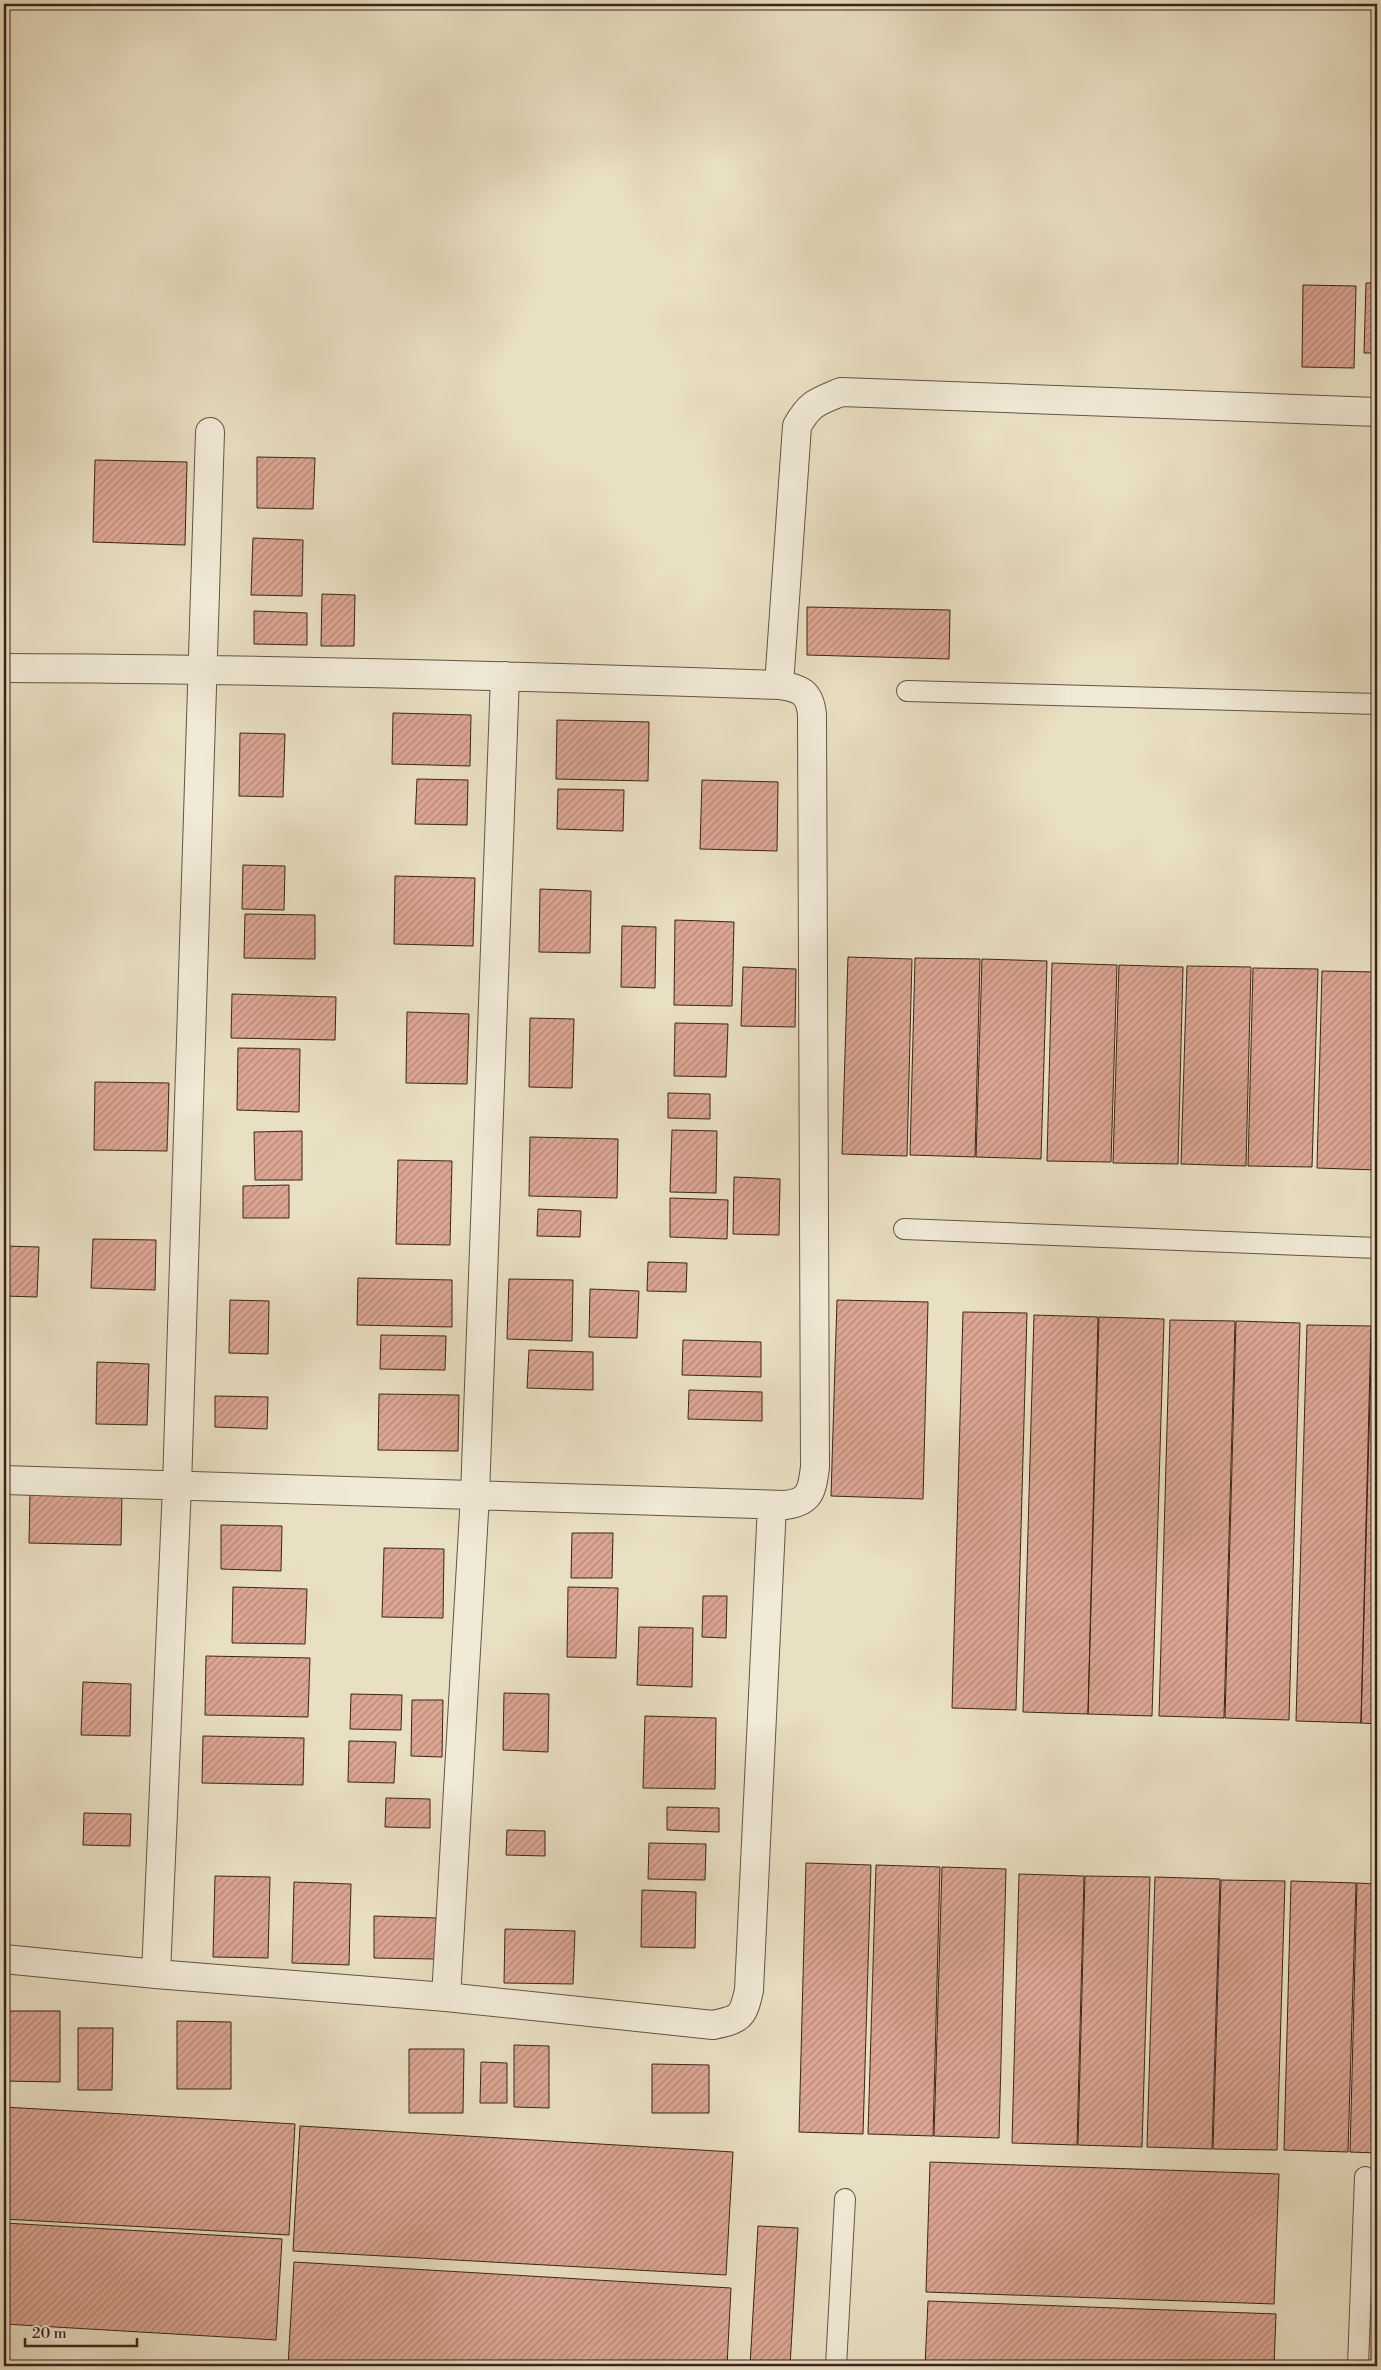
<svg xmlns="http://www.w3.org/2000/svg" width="1381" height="2370" font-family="'Libre Bodoni',serif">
  <defs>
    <pattern id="building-hatch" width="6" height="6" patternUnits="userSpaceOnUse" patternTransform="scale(1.25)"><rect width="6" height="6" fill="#dca693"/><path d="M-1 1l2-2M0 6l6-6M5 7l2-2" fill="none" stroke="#b48777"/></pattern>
  </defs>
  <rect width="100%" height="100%" fill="#e9dfc2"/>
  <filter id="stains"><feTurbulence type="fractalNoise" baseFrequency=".004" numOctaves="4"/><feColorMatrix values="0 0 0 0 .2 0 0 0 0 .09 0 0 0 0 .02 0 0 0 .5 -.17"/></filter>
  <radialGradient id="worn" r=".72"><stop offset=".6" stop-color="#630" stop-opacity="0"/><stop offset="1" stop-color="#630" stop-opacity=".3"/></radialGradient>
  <path fill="url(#building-hatch)" stroke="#3b241a" d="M1366,283h11v70h-13z
    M1303,285l53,1 -2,82 -52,-1z
    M257,457l58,1 -2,51 -56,-1z
    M95,460l92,2 -2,83 -92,-3z
    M253,538l50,2 -1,56 -51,-1z
    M322,594l33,1 -1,51h-33z
    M807,607l143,3 -1,49 -142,-4z
    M254,611l53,2v32l-53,-1z
    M393,713l78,2 -1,51 -78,-2z
    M557,720l92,2 -1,59 -92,-2z
    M240,733l45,1 -2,63 -44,-1z
    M417,779l51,1 -1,45 -52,-1z
    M702,780l76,2 -1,69 -77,-2z
    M558,789l66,1 -1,41 -66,-2z
    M243,865l42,1 -1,44 -42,-1z
    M395,876l80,2 -2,68 -79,-2z
    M540,889l51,2 -1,62 -51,-1z
    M245,914l70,1v44l-71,-1z
    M675,920l59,2 -2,84 -58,-1z
    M622,926l34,1 -1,61 -34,-1z
    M848,957l64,2 -5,197 -65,-2z
    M915,958l65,1 -5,198 -65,-2z
    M982,959l65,2 -6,198 -65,-2z
    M1052,963l65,2 -6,197 -64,-1z
    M1119,965l64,2 -5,197 -65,-1z
    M1187,966l64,1 -5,199 -65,-2z
    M743,967l53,2 -1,58 -54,-1z
    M1253,968l65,1 -6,198 -64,-1z
    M1322,971l55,1v198l-60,-2z
    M232,994l104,3 -1,43 -104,-2z
    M407,1012l62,2 -2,70 -61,-1z
    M530,1018l44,1 -2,69 -43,-1z
    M675,1023l53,1 -2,53 -52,-1z
    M238,1048l62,1 -1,63 -62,-2z
    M95,1082l74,1 -2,68 -73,-1z
    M668,1093l42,1v25l-42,-1z
    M672,1130l45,1 -1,62 -46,-1z
    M302,1131v49h-47l-1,-48z
    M530,1137l88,2 -1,59 -88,-2z
    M398,1160l54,1 -2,84 -54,-1z
    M734,1177l46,2 -1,56 -46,-1z
    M289,1185v33h-46v-32z
    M670,1198l58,2 -1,39 -57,-2z
    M538,1209l43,2 -1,26 -43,-1z
    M93,1239l63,1 -1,50 -64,-2z
    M4,1246l35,1 -2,50 -33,-1z
    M648,1262l39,1 -1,29 -39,-1z
    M358,1278l94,2v47l-95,-2z
    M509,1279l64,1 -1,61 -65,-2z
    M590,1289l49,2 -2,47 -48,-1z
    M230,1300l39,1 -1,53 -39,-1z
    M837,1300l91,2 -5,197 -92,-3z
    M963,1312l64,1 -11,397 -64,-2z
    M1034,1315l64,2 -10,397 -65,-2z
    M1099,1317l65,2 -12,397 -64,-2z
    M1170,1320l65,1 -11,397 -65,-2z
    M1236,1321l64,2 -11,397 -64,-2z
    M1307,1325l64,1 -10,397 -65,-2z
    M1372,1326l5,1v397l-16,-1z
    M381,1335l65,1 -1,34 -65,-1z
    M683,1340l78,2v35l-79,-2z
    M529,1350l64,2v38l-66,-2z
    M97,1362l52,2 -2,61 -51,-1z
    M689,1390l73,2v29l-74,-2z
    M379,1394l80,1 -1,56 -80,-1z
    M215,1396l53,1 -1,32 -52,-2z
    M30,1492l92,2 -1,51 -92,-2z
    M221,1525l61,1 -1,45 -60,-2z
    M572,1533h41l-1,45h-41z
    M384,1548l60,1 -1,69 -61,-1z
    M233,1587l74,2 -2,55 -73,-1z
    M568,1587l50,1 -2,70 -49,-1z
    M703,1596h24l-1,42 -24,-1z
    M639,1627l54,1 -1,59 -55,-2z
    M206,1656l104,2 -2,59 -103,-2z
    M83,1682l48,2 -1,52 -49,-1z
    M504,1693l45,1 -1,58 -45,-2z
    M351,1694l51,1 -1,35 -51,-1z
    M412,1700h31l-1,57 -31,-1z
    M645,1716l71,2 -1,71 -72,-1z
    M203,1736l101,2 -1,47 -101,-2z
    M349,1741l47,1 -2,41 -46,-1z
    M386,1798l44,1v29l-45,-1z
    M667,1807l52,1v24l-52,-2z
    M84,1813l47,1 -1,32 -47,-1z
    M507,1830l38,1v25l-39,-1z
    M649,1843l57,1 -1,36 -57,-1z
    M806,1863l65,2 -8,269 -64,-2z
    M876,1865l64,2 -7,269 -65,-2z
    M942,1867l64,2 -7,269 -65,-2z
    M1019,1874l65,2 -7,269 -65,-2z
    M215,1876l55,1 -2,81 -55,-1z
    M1085,1876l65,1 -8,270 -64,-2z
    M1155,1877l65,2 -8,270 -65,-2z
    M1221,1880l64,1 -8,269 -64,-1z
    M1291,1881l65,2 -8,269 -64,-2z
    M294,1882l57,2 -2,81 -57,-2z
    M1357,1883l20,1v269l-27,-1z
    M642,1890l54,2 -1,56 -54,-1z
    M374,1916l63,2 -2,41 -61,-1z
    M505,1929l70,2 -2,53 -69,-1z
    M4,2011h56v71l-56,-1z
    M177,2021l54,1v67h-54z
    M78,2028h35l-1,62h-34z
    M514,2045l35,1v62l-35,-1z
    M409,2049h55l-1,64h-54z
    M481,2062l26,1v40h-27z
    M652,2064l57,1v48h-57z
    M4,2107l291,17 -6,111 -285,-16z
    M300,2126l433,26 -7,123 -433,-24z
    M930,2162l349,12 -5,130 -348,-12z
    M4,2223l278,16 -6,101 -272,-16z
    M758,2226l40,2 -8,138h-40z
    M294,2262l437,26 -4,78h-439z
    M928,2301l348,13 -2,52h-349z"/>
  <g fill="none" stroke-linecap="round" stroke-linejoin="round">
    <defs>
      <path id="lane" d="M907,691l470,13
        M904,1229l473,19
        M836,2366l9,-167
        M1358,2366l7,-189"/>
      <path id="street" d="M4,668c258,1 517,8 775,17 21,3 31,7 33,30l3,752c-3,23 -4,35 -30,38l-781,-25
        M779,685l18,-259c13,-23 20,-24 44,-34l536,20
        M4,1959l152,15 290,23 267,28c27,-6 30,-7 36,-35l23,-485
        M156,1974l21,-488 33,-1054
        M446,1997l29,-502 30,-819"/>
    </defs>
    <use href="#lane" stroke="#665344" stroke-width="22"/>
    <use href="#street" stroke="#665344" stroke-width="30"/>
    <use href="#lane" stroke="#f1ead7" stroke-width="20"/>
    <use href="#street" stroke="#f1ead7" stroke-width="28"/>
  </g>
  <rect width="1381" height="2370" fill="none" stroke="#e9dfc2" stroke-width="20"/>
  <rect x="5" y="5" width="1371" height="2360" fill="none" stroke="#3b241a" stroke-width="2.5"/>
  <rect x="10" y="10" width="1361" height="2350" fill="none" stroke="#3b241a"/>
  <path d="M25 2338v8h112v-8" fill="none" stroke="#3b241a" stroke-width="2.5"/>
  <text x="32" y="2338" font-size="15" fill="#3b241a" stroke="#f1ead7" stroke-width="4" paint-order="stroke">20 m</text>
  <rect width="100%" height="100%" filter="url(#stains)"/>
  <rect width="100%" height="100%" fill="url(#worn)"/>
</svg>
